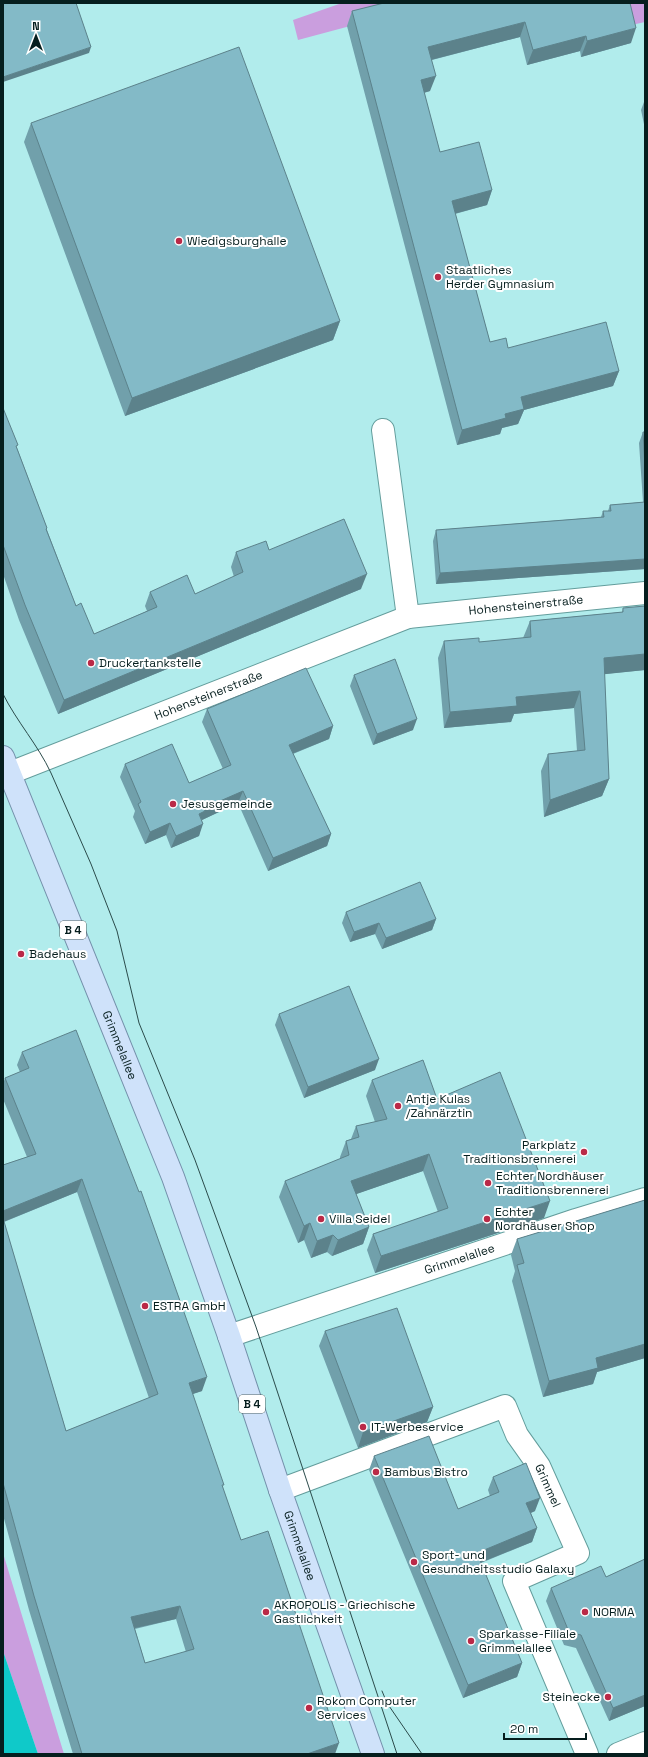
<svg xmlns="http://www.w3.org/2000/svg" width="648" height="1757" font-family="'Space Grotesk',sans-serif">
  <rect width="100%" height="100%" fill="#b1ecec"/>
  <path fill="#ca9ede" d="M342,3h94l-138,37 -5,-20z
    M620,3h25v19l-18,4z
    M3,1553l61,201h-26l-35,-103z"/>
  <path fill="#0fc9c9" d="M3,1651l35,103h-35z"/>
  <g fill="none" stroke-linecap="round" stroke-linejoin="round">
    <defs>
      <g id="minor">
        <path d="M383,430l25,187"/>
        <path id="s1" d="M10,773l398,-156 237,-24"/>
        <path id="s2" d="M229,1336l347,-116 69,-21"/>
        <path id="s3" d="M280,1490l225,-84 12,29 22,31 39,87 -64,28 73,173"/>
        <path d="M618,1754l27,-11"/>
      </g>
      <g id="major">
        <path id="s4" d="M3,757l170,420 56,159 51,154 93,264"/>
      </g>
    </defs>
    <use href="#minor" stroke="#639d9c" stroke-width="24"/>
    <use href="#major" stroke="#7490aa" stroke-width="24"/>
    <use href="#minor" stroke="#fff" stroke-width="22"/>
    <use href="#major" stroke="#cfe2fa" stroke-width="22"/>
    <path stroke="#2b4b4b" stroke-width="1" d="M3,694c14,28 35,51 48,79l40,91 26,67 22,92 56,137 61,167 141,427
      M382,1691l5,12 35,51"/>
  </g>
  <path fill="#71a0ab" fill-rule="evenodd" d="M630,3l1,40 -50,14 -1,-6 -53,14 -7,-28 -88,23 -2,31 -6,2 16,59 52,38 -5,15 -32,9 35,128 18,6 111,23 -6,15 -89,24 -6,14 -16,4 -2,6 -43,11 -110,-419 5,-15z
    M645,101v28l-4,-19 3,-8z
    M31,123l309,198 -7,19 -208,76 -101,-274z
    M3,408l14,40 30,80v2l29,76 18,28 53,-23 -2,-5 5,-14 45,2 39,-17 -3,-10 5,-15 33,-2 92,39 -303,125 -39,-94 -16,-46z
    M643,432h2v137l-209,15 -3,-43 3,-11 165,-13 2,-6h5l2,-6 33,-3 -4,-59z
    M645,606v64l-41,4 5,105 -7,17 -58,21 -3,-46 7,-17 29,-3 -3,-43 -60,6 -3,8 -67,6 -6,-70 6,-17 35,1 44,-4 7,-17 92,-9 1,-4z
    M354,675l59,55 -40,15 -23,-59z
    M207,709l126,17 -4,13 -36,15 38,80 -4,12 -59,25 -30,-68 -36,17 -3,16 -28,12 -5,-13 -21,9 -12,-27 2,-6 -15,-34 5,-13 64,19 34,-14 -21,-47z
    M346,912l90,7 -4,11 -50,19 -7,-15 -25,8 -8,-19z
    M279,1014l96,56 -71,28 -29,-73z
    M22,1052l180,339 -10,3 31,95 18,51 94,214h-262l-44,-144 -26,-95v-350l24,-8 -24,-58v-15l2,-6 15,-6 -3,-7zM77,1192l72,206 -83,33 -62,-209zM176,1619l10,33 -41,11 -10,-34z
    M372,1080l65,19 107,119 -169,55 -8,-23 6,-16 65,-22 -15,-41 -67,23 13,33 -6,17 -31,12 -5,-4 -16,6 -7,-18 -6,3 -19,-46 6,-16 55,-22v-2l6,-16 5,-2 5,-13 19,-4 -9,-26z
    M645,1200v158l-48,14 -4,12 -50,13 -31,-116 3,-10 -4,-16 6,-16z
    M325,1331l108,76 -6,15 -69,26 -39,-102z
    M374,1456l84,53 32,-13 -2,-6 5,-13 42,34 -4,2 6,15 -5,14 -51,21 41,100 -5,14 -54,21 -94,-228z
    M645,1559v147l-36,15 -33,-73 -12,-3 -18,-44 5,-13 55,-11z"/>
  <path fill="#5c828b" d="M525,22l-5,15 -97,25 5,-15z
    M636,28l-5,15 -50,14 6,-16z
    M586,36l-6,15 -53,14 6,-15z
    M91,47l-2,6 -86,29v-5z
    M436,76l-6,15 -15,4 6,-15z
    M492,190l-5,15 -41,11 6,-15z
    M340,321l-7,19 -208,76 7,-18z
    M619,371l-6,15 -89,24 -6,14 -16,4 -2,6 -43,11 5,-15 43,-16 16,-17z
    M645,559v10l-209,15 4,-11z
    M367,574l-6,15 -303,125 6,-14z
    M645,654v16l-48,5 7,-17z
    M580,691l-6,17 -60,6 -3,8 -67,6 6,-16 66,-15z
    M417,719l-4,11 -40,15 4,-11z
    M333,726l-4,13 -45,18 5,-12z
    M609,779l-7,17 -58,21 6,-17z
    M243,791l-5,12 -36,17 -3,-6 5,-6z
    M170,823l-4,12 -21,9 5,-12z
    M203,824l-4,12 -28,12 5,-12z
    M331,834l-4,12 -59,25 5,-13z
    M436,919l-4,11 -50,19 4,-11z
    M379,923l-4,11 -25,8 4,-10z
    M379,1059l-4,11 -71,28 4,-11z
    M429,1154l-6,17 -78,27 6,-17z
    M82,1179l-5,13 -74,30v-11z
    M550,1201l-6,17 -169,55 6,-17z
    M310,1223l-6,17 -6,3 6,-17z
    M369,1227l-6,17 -31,12 6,-16z
    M333,1235l-6,17 -16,6 6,-17z
    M645,1344v14l-48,14 -4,12 -50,13 6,-16 47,-23z
    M207,1377l-5,14 -18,6 5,-14z
    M433,1407l-6,15 -69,26 5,-16z
    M540,1498l-5,13 -14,6 5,-14z
    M537,1528l-5,14 -60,24 5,-13z
    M180,1606l-4,13 -50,11 5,-13z
    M522,1663l-5,14 -54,21 5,-13z
    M645,1695v11l-36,15 4,-13z
    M339,1743l-4,11h-28z"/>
  <path fill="#83bac7" stroke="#5c828b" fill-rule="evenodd" d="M3,3h73l15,44 -88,30z
    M384,3h246l6,25 -49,13 -1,-5 -53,14 -8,-28 -97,25 8,29 -15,4 19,72 39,-10 13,48 -40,11 38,141 16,-4 2,10 98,-26 13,49 -98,26 3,12 -19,5 1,4 -44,12 -110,-419z
    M239,47l101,274 -208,77 -101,-275z
    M3,408l15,37 -2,1 31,82 -1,1 30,77 5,-3 13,31 63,-27 -7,-15 37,-17 8,19 48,-22 -7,-20 30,-11 3,9 75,-31 23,55 -303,126 -39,-95 -22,-60z
    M643,432h2v35z
    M645,502v57l-205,14 -4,-43 168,-13 -1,-6h8l-1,-6z
    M645,606v48l-41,4 5,121 -59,21 -2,-46 37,-4 -5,-59 -64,6 1,9 -67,6 -6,-71 35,-3v4l52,-5 -1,-16 93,-9v-4z
    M395,659l22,60 -40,15 -23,-59z
    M306,668l27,58 -44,19 42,89 -58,24 -30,-67 -39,17 1,3 -6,3 4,10 -27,12 -6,-13 -20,9 -12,-28 3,-2 -16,-38 47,-20 17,39 42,-18 -24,-56z
    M420,882l16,37 -50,19 -7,-15 -25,9 -8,-20z
    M349,986l30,73 -71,28 -29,-73z
    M76,1030l63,162 2,-1 66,186 -18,6 35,102h-2l19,55 27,-9 71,212 -32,11h-225l-48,-158 -31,-113v-265l63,213 92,-37 -76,-215 -79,32v-46l33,-11 -31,-76 24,-10 -7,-16zM180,1606l14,43 -49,14 -14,-46z
    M423,1060l14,39 63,-27 50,129 -169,55 -8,-22 75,-26 -19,-54 -78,27 18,46 -31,13 -5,-5 -16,6 -7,-18 -6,3 -19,-45 64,-26 -3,-14 13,-4 -3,-11 31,-7 -15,-39z
    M645,1200v144l-49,14 2,10 -49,13 -32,-116 7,-2 -7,-24z
    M397,1308l36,99 -70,25 -38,-101z
    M429,1436l29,73 41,-17 -6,-15 33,-14 14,35 -14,5 11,25 -60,25 45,110 -54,22 -94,-229z
    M645,1559v136l-32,13 -32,-73 -12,-3 -18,-44 50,-22 5,11z"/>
  <g fill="#ba2947" stroke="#fff" stroke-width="1.5">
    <circle cx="179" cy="241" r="4"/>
    <circle cx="438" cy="277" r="4"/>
    <circle cx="91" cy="663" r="4"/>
    <circle cx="173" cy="804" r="4"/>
    <circle cx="21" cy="954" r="4"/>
    <circle cx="398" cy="1106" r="4"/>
    <circle cx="584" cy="1152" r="4"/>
    <circle cx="488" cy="1183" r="4"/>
    <circle cx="321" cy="1219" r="4"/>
    <circle cx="487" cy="1219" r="4"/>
    <circle cx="145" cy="1306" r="4"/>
    <circle cx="363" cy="1427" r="4"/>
    <circle cx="376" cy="1472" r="4"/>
    <circle cx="414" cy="1562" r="4"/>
    <circle cx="266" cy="1612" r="4"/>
    <circle cx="585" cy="1612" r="4"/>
    <circle cx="471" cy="1641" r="4"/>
    <circle cx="608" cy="1697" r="4"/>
    <circle cx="309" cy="1708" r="4"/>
  </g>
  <g text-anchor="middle" stroke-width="4" stroke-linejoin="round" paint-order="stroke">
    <g fill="#fff" stroke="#516262" stroke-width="1">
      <rect x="60" y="921" width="26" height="18" rx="3"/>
      <rect x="239" y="1395" width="26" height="18" rx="3"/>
    </g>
    <g font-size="11" font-weight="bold" fill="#061e1e">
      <text x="73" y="934">B 4</text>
      <text x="252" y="1408">B 4</text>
    </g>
    <g font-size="12" fill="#061e1e" stroke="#fff" text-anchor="start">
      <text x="187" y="245">Wiedigsburghalle</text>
      <text x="446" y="274">Staatliches<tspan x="446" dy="14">Herder Gymnasium</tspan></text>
      <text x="99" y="667">Druckertankstelle</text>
      <text x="181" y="808">Jesusgemeinde</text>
      <text x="29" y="958">Badehaus</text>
      <text x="406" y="1103">Antje Kulas<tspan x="406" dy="14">/Zahnärztin</tspan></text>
      <text x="576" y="1149" text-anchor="end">Parkplatz<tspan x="576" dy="14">Traditionsbrennerei</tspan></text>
      <text x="496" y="1180">Echter Nordhäuser<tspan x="496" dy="14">Traditionsbrennerei</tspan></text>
      <text x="495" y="1216">Echter<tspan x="495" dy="14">Nordhäuser Shop</tspan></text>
      <text x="329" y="1223">Villa Seidel</text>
      <text x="153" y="1310">ESTRA GmbH</text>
      <text x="371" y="1431">IT-Werbeservice</text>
      <text x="384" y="1476">Bambus Bistro</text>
      <text x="422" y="1559">Sport- und<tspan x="422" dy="14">Gesundheitsstudio Galaxy</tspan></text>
      <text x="274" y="1609">AKROPOLIS - Griechische<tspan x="274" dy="14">Gastlichkeit</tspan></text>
      <text x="593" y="1616">NORMA</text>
      <text x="479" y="1638">Sparkasse-Filiale<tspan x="479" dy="14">Grimmelallee</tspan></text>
      <text x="600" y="1701" text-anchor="end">Steinecke</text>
      <text x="317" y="1705">Rokom Computer<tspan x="317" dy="14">Services</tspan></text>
    </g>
    <g font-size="12" fill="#061e1e" stroke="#fff">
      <text dy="4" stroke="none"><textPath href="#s1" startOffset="546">Hohensteinerstraße</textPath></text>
      <text dy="4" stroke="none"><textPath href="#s1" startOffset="213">Hohensteinerstraße</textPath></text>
      <text dy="4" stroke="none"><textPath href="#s4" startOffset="311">Grimmelallee</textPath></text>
      <text dy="4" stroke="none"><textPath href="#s2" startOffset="243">Grimmelallee</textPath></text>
      <text dy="4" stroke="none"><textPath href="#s3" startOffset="331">Grimmel</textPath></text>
      <text dy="4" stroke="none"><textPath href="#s4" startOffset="843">Grimmelallee</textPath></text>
    </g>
  </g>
  <rect width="648" height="1757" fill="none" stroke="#061e1e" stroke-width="8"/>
  <g transform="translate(36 36)" stroke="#ffffff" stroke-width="3" paint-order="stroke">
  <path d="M0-3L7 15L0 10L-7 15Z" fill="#061e1e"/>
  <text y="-6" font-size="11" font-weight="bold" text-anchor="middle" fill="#061e1e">N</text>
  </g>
  <path d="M504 1733v6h82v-6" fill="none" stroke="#061e1e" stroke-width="2"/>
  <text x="510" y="1733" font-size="12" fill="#061e1e" stroke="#ffffff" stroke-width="3" paint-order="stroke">20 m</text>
</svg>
